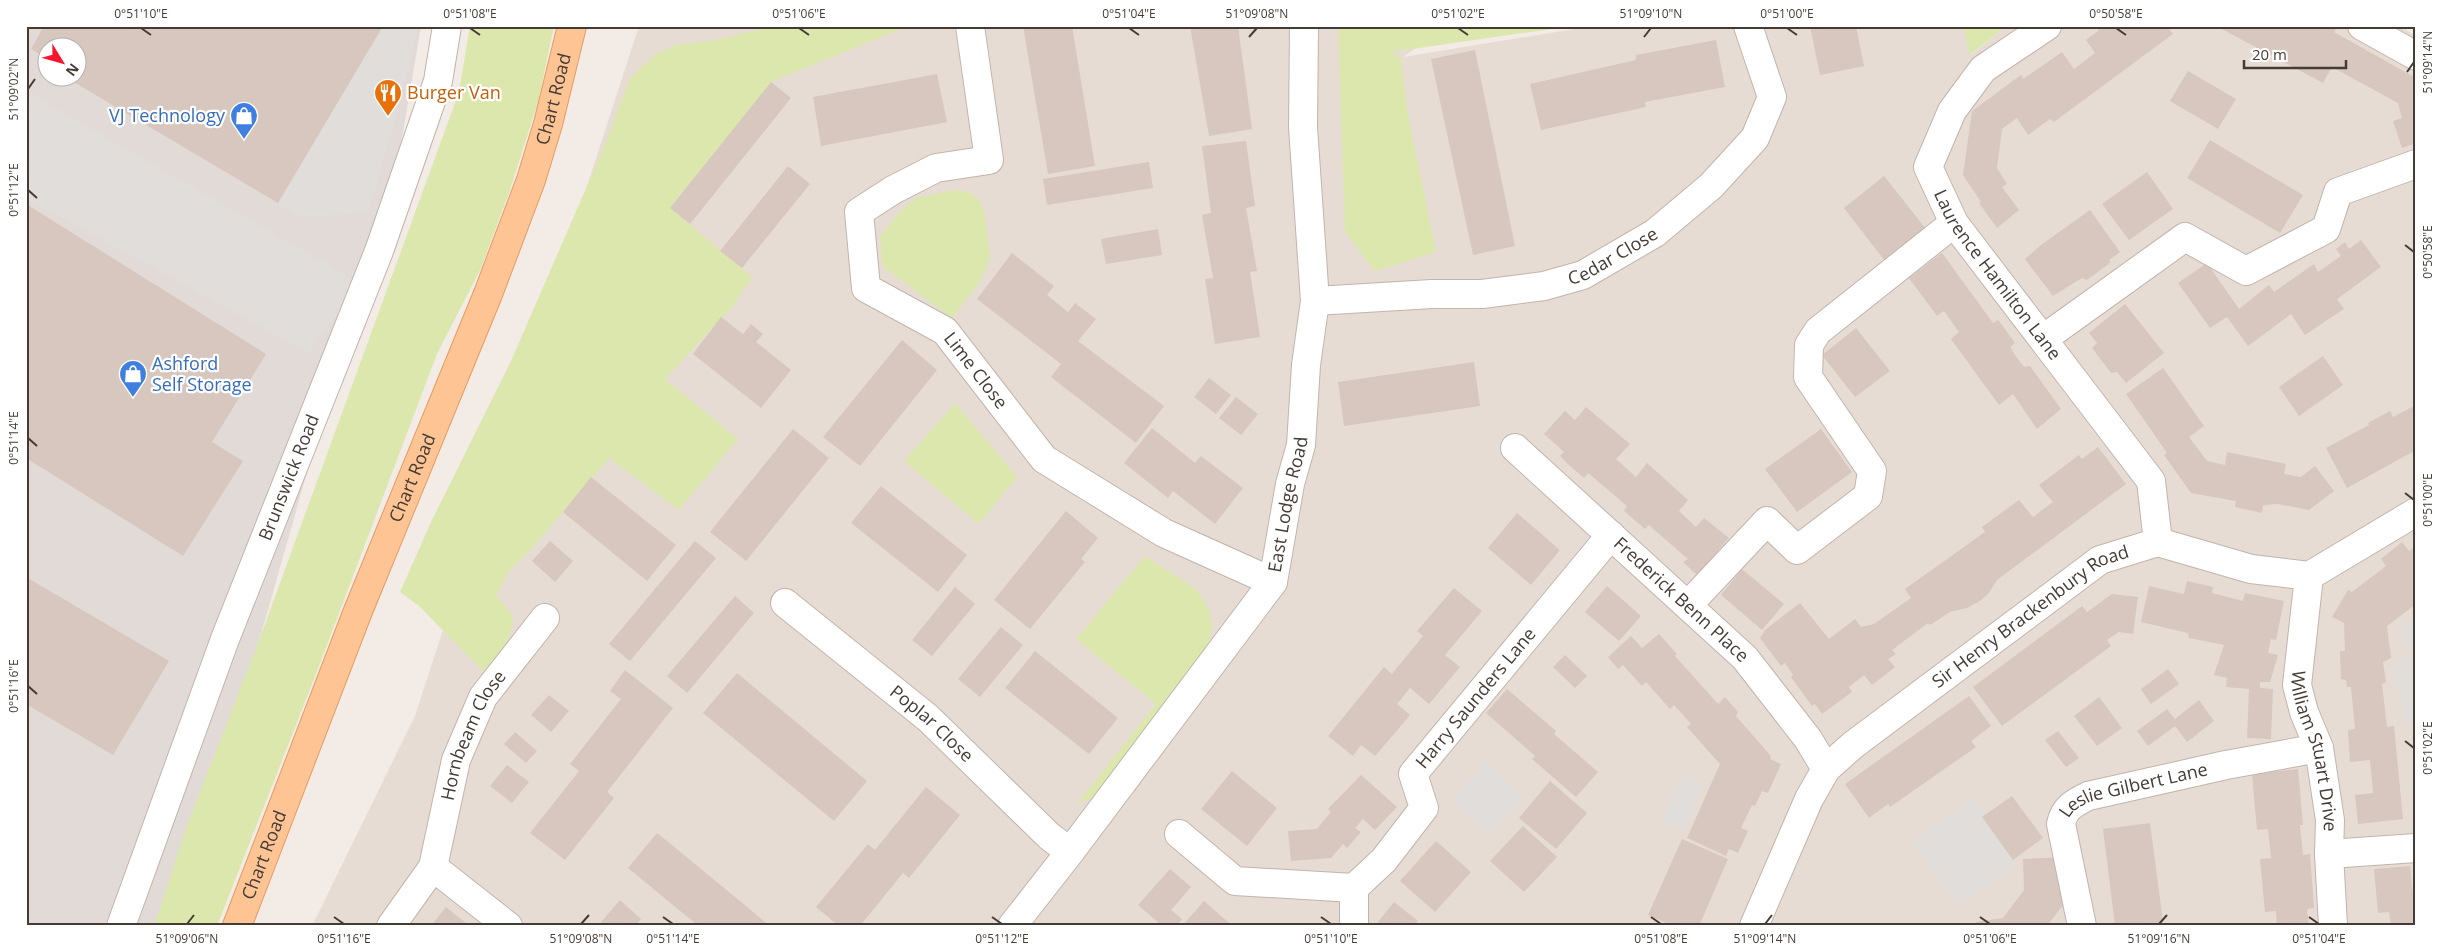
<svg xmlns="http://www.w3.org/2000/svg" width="2442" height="952" font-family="'Open Sans',sans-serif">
  <rect width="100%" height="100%" fill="#f3ebe6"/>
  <path fill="#e7dcd4" d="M639,26h810l-46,31 189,-31h379v29l35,-29h394l16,10v890h-2104l103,-210z"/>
  <path fill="#e2dad7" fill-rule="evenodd" d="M26,26h395l-19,112 -142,500 -92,288h-142zM48,48h30v30h-30z"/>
  <path fill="#dce7ae" d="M470,26h84l-16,76 -28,88 -29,78 -44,86 -121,320 -99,252h-63l33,-101 73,-187 199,-546z
    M773,26h135l-137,56 -101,126 82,69 -19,29 -68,73 73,60 -59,71 -70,-52 -84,98 -15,13 -14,27c5,5 12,12 15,18 7,21 -16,43 -27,58l-65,-66 -19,-14 32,-72 79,-159 93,-214 26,-69 25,-23 21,-10 36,-4z
    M1338,26h234l-181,26 10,6 7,57 28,137 -61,19 -30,-39z
    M1963,26h43l-36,29z
    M954,190c29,2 30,18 33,42 1,10 4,22 1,31 -5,20 -24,38 -36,55l-70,-52 -2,-29 18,-24 18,-15z
    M955,403l62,74 -38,47 -75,-63z
    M1145,556l52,34 13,21 2,16 -3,15 -40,58 -77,98 -15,6 79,-100 -80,-65z"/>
  <path fill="#e1dddb" d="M383,26h35l-12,54 -38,133 -70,4 -20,-14z
    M31,94l329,189 -51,70 -283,-155v-101z
    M2416,618v102l-10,3 -15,-58 22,-13 -17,-20z
    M1486,761l37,35 -32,38 -40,-33z
    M1681,776l22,9 -19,46 -22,-9z
    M1974,798l42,66 -58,41 -45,-63z"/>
  <path fill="#d7c7be" d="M44,26h339l-105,177 -211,-125h11v-30h-30v11l-17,-10z
    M1023,26h49l23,140 -47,8z
    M1190,26h48l14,103 -43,7z
    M1810,26h46l8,40 -44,9z
    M2096,26h71l6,8 -119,88 -4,-3 -22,16 -11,-17 -15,11 -5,39 10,16 -5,3 17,23 -22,18 -18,-25 2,-1 -18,-27 9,-64 49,-36 2,4 39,-27 12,17 21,-16 -9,-13 13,-10z
    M2216,26l74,2 40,-2 6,3 -2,3 82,46v65l-14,5 -9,-27 9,-3 -4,-15 -66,-36 -9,16z
    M1716,40l9,47 -80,15 1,5 -105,23 -11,-46 106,-24v-5z
    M1475,50l40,196 -42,9 -42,-196z
    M2188,71l48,28 -18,30 -48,-28z
    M937,74l10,48 -126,24 -8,-49z
    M771,82l20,16 -101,126 -20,-16z
    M2210,140l93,55 -23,38 -93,-55z
    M1246,141l9,65 -9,2 11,63 -7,1 10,65 -45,7 -10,-65 8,-1 -11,-63 9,-2 -9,-67z
    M1149,162l4,26 -106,17 -4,-26z
    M788,166l22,18 -68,84 -22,-17z
    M2147,172l26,37 -44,31 -27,-36z
    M1884,176l42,53 -41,32 -41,-53z
    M26,204l240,150 -54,88 31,19 -60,95 -157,-98z
    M2090,210l30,42 -11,8 2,2 -24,18 -5,-2 -29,18 -28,-37 16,-14z
    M1158,229l4,26 -56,9 -5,-25z
    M2361,240l20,27 -44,32 7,10 -39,26 -14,-21 -43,32 -21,-29 -17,11 -32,-45 29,-20 32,46 30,-24 5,7 40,-28 4,8 23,-16 -5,-7 9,-7 4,7z
    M1012,253l42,33 -7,9 21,17 7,-9 21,16 -18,22 86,65 -28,37 -85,-66 10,-13 -84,-65z
    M1942,253l51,70 5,-3 4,5 13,18 -5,4 7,11 7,9 6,-1 31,43 -24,20 -24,-35 -14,11 -48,-66 8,-7 -15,-21 -7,5 -28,-38z
    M2125,304l39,49 -38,30 -9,-11 -6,1 -19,-25 5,-5 -8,-10z
    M721,317l22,17 8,-10 12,10 -7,8 35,28 -30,38 -68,-54z
    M1856,328l34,43 -35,26 -33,-42z
    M902,340l35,30 -77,96 -37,-29z
    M2323,356l20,29 -44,31 -20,-29z
    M1474,362l6,44 -136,20 -6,-44z
    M2163,368l41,58 -15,11 18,24 18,4 2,-13 59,12 -2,10 17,3 14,-11 19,25 -25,19 -31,-6 -15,1 -1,8 -27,-6 1,-6 -45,-8 -27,-38 3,-2 -41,-59z
    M1209,378l22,17 -15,19 -22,-17z
    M1236,397l22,17 -17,21 -22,-17z
    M2416,405v45l-69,38 -21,-40 43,-23 -1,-2 22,-12 3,6z
    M1586,407l44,37 -14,15 20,18 11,-14 41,37 -9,11 17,16 8,-9 25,20 -32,37 -14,-13 5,-3 -29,-25 -10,-9 -4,4 -21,-18 3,-5 -20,-17 -19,-16 -4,5 -15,-13 -9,-9 4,-4 -20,-18 21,-23 10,9z
    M1152,428l43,35 6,-7 42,32 -28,36 -42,-33 -5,7 -44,-35z
    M793,429l36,29 -83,103 -36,-29z
    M1821,429l31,43 -55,40 -32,-43z
    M2098,447l28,37 -129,96 -8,13 -9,8 -13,7 -17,4 -20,13 -2,-2 -36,27 4,4 -8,5 7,8 -23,18 -8,-10 -15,12 3,5 -30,22 -7,-10 -3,2 -21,-29 2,-2 -8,-12 -4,3 -21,-28 6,-9 34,-26 29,36 26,-20 6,8 13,-3 37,-26 -6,-9 80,-57 -3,-5 37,-27 14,17 20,-15 -14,-17 40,-30 3,4z
    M591,477l85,68 -29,36 -84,-69z
    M881,486l86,69 -29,37 -87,-69z
    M1066,511l32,27 -17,21 4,3 -55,67 -36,-29z
    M1517,513l43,37 -29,35 -43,-37z
    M550,541l23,20 -18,21 -23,-21z
    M695,541l21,17 -86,103 -21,-17z
    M2402,542l7,9 4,-3 3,2v54l-29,22 4,32 -8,4 3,20 -4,2 5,43 7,-1 9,93 -45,5 -3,-29 18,-2 -3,-33 -20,2 -2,-32 7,-1 -4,-42h-4l-1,-7 -5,-1 -1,-28h5l-1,-28 -12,-6 16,-27 4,2 34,-26 -5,-7z
    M1742,569l42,35 -22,26 -41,-35z
    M26,577l143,84 -56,94 -87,-51z
    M2187,581l26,6 -1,6 31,8 2,-8 39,8 -8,39 -5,-1 -3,14 10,2 -8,27h-10v6l13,1 -2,50 -24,-1 2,-49 -23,-2 1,-9 -13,-3 10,-30 -35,-7 -1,-5 -47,-11 8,-36 35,8z
    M1607,586l34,30 -22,25 -34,-29z
    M955,587l20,17 -43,52 -20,-16z
    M1454,588l28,23 -37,44 15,12 -31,37 -19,-16 -13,16 13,11 -16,19 -19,22 -14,-11 -8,11 -25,-20 56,-69 8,7 31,-38 -6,-5z
    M2112,594l26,3 -5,37 -14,-2 -12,8 4,6 -109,80 -29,-39 109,-81 5,6z
    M735,596l19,17 -67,80 -20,-17z
    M1001,627l22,18 -43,52 -22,-18z
    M1659,634l18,20 -2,2 43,48 7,-7 13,15 -2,4 35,40 -1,3 11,5 -13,29 -6,-2 -7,15 -3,-1 -11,23 7,3 -10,22 -9,-4 -3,7 -39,-18 33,-74 -33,-37 4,-3 -17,-19 -4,4 -24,-27 -4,4 -19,-21 -5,4 -10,-12 23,-21 11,12z
    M1035,651l83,67 -29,36 -84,-66z
    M1565,655l22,21 -12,12 -22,-21z
    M2168,669l11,15 -28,20 -10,-15z
    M625,670l48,38 -66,84 7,6 -49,62 -35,-27 49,-62 -9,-7 51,-65 -11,-8z
    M737,673l130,108 -33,40 -131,-108z
    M1507,689l49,42 -2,3 44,38 -22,25 -44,-38 3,-3 -49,-43z
    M549,695l20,16 -18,21 -20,-17z
    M1969,696l22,30 -20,15 5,6 -86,60 -2,-3 -19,14 -24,-34z
    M2099,697l23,31 -25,18 -23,-30z
    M2199,700l15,21 -27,21 -12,-16 -27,20 -11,-15 30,-22 8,10z
    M2058,731l21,27 -13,9 -21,-27z
    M515,732l22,19 -11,12 -22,-19z
    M507,765l22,17 -17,21 -22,-17z
    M2298,769l5,56h-3l3,30 7,-1 4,54 -7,1 2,17h-32l-1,-15 -11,1 -5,-53 11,-1 -3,-29 -11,1 -5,-56z
    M1232,771l45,37 -30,38 -46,-37z
    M1361,775l36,32 -22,23 -12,-11 -8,9 6,4 -14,16 -4,-4 -12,14 -40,3 -3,-30 29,-2 14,-17 -3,-3z
    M1550,781l37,32 -31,36 -37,-31z
    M926,787l34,28 -51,63 -6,-5 -43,53h-21l-23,-19 52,-63 7,6z
    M2012,796l31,42 -30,22 -31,-43z
    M2150,823l13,99 -23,4h-25l-12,-97z
    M1523,826l34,31 -33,35 -34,-31z
    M657,833l21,17 92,76h-72l-8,-7 -62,-51z
    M1682,839l46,20 -29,67h-26l-25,-11z
    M1436,841l35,31 -36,40 -35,-31z
    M2062,857l2,47 -17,22h-71v-4l27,-4 21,-28 -1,-31z
    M2410,866l6,60h-25l-2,-14 -11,1 -4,-44z
    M1170,869l21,18 -20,23 11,9 -5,7h-19l2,-2 -22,-19z
    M620,900l21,19 -6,7h-29l-5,-4z
    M1204,901l17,15 12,10h-51z
    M1394,902l24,19 -4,5h-36v-4z
    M446,907l11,9 13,10h-39z"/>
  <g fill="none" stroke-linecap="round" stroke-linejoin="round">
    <defs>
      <g id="street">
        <path id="s1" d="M970,26l19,134 -53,8 -43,22 -34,22 7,76 79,43 99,128 120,74 109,49"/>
        <path id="s2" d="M2047,26l-64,43 -31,42 -24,56 26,56 197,258 7,61"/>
        <path d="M2362,26l54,30"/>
        <path id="s3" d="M1315,301l117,-7h50l62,-8 39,-11 72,-42 56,-47 44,-48 17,-41 -24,-71"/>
        <path d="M2043,339l142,-102 61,34 80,-42 12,-37 78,-28"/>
        <path id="s4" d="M1515,448l230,210 63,81 18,30"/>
        <path id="s5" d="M2309,576l-12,109 7,27 15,36 11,72 -1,34 4,72"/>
        <path id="s6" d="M785,603l143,115 121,118 21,16"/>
        <path d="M1688,605l79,-84 30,29 71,-54 4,-25 -64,-94 1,-32 9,-14 136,-108"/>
        <path d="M1179,834l56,47 119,7"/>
        <path d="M2329,854l87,-6"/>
        <path d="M433,867l75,59"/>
        <path id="s7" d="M121,926l104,-287 154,-388 59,-170 9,-55"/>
        <path id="s8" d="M391,926l42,-59 23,-107 27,-63 62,-79"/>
        <path id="s9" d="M1012,926l58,-74 203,-270 17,-98 11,-39 5,-80 9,-64 -12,-174 1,-101"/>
        <path id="s10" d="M1354,926v-38l30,-28 40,-52 -11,-34 198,-239"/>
        <path id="s11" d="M1754,926l55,-127 17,-30 27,-24 247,-185 58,-18 93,27 58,7 107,-64"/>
        <path id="s12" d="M2082,926l-21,-102c3,-16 13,-21 27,-28l138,-31 93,-17"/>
      </g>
      <g id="primary">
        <path id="s13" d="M237,926l121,-315 130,-317 43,-114 17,-56 24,-98"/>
      </g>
    </defs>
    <use href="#street" stroke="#c1b4ab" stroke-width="30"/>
    <use href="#primary" stroke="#e49c63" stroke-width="30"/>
    <use href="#street" stroke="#fff" stroke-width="28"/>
    <use href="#primary" stroke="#fec493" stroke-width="28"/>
  </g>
  <path fill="none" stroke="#453b35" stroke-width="2" d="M141,28l10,7M470,28l10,7M799,28l10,7M1129,28l10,7M1458,28l10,7M1787,28l10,7M2116,28l10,7M1249,37l8,-9M1644,37l7,-9M2407,72l7,-10M28,89l7,-10M28,190l9,8M2405,245l9,7M28,438l9,8M2405,493l9,7M28,686l9,8M2405,741l9,7M334,917l10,7M663,917l10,7M992,917l10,7M1321,917l10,7M1651,917l10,7M1980,917l10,7M2309,917l10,7M187,924l7,-9M581,924l8,-9M1765,924l7,-9M2159,924l8,-9"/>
  <defs>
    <symbol id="restaurant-pin" viewBox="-11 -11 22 30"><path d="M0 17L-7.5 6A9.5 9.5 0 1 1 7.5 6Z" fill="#e8710a" stroke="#fff"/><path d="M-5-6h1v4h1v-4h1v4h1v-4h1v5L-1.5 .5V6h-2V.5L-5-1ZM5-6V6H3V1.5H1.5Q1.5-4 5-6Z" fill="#fff"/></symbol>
    <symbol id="shop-pin" viewBox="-11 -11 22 30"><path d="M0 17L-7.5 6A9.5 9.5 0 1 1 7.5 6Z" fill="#3f7fe0" stroke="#fff"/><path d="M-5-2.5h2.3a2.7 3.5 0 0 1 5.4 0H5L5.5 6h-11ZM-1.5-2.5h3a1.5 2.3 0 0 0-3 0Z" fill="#fff"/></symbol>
  </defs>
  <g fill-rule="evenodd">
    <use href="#restaurant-pin" x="372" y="77" width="32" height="43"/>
    <use href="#shop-pin" x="228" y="100" width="32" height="43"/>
    <use href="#shop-pin" x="117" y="358" width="32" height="43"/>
  </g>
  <g text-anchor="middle" stroke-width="4.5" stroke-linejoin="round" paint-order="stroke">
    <g font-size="18" fill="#c56008" stroke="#fff" text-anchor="start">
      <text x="407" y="99">Burger Van</text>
    </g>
    <g font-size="18" fill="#453b35" stroke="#fff">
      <text dy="6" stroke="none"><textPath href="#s13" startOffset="886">Chart Road</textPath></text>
      <text dy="6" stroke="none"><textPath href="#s3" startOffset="305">Cedar Close</textPath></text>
      <text dy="6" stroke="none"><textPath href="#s2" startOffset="319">Laurence Hamilton Lane</textPath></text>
      <text dy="6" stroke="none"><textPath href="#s1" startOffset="494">Lime Close</textPath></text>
      <text dy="6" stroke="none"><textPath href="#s7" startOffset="479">Brunswick Road</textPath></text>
      <text dy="6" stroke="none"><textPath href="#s13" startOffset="481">Chart Road</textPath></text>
      <text dy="6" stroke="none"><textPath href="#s9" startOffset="511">East Lodge Road</textPath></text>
      <text dy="6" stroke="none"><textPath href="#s4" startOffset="225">Frederick Benn Place</textPath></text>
      <text dy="6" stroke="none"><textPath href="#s11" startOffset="429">Sir Henry Brackenbury Road</textPath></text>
      <text dy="6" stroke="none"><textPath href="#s10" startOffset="279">Harry Saunders Lane</textPath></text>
      <text dy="6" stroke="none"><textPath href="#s6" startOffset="190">Poplar Close</textPath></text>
      <text dy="6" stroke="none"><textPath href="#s8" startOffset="211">Hornbeam Close</textPath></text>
      <text dy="6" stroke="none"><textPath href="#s5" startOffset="178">William Stuart Drive</textPath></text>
      <text dy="6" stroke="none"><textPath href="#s12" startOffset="190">Leslie Gilbert Lane</textPath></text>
      <text dy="6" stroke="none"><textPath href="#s13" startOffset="76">Chart Road</textPath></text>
    </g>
    <g font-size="18" fill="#366cbe" stroke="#fff" text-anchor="end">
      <text x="225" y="122">VJ Technology</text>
      <text x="152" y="370" text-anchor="start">Ashford<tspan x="152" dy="21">Self Storage</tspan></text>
    </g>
  </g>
  <rect width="2442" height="952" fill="none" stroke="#ffffff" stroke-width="55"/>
  <g transform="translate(62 62) rotate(127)"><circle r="24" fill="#ffffff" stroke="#b5b1ae"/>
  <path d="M0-4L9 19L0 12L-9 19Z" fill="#fa152e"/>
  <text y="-8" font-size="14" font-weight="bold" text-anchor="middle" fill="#453b35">N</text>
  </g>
  <path d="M2244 60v8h102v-8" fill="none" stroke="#453b35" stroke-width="2.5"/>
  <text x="2252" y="60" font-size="15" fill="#453b35" stroke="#ffffff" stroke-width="4" paint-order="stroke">20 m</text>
  <rect x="28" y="28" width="2386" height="896" fill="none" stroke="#453b35" stroke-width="2"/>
  <g font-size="12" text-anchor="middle" fill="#453b35">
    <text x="141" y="18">0°51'10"E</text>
    <text x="470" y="18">0°51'08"E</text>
    <text x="799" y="18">0°51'06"E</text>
    <text x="1129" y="18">0°51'04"E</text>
    <text x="1257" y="18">51°09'08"N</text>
    <text x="1458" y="18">0°51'02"E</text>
    <text x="1651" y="18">51°09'10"N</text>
    <text x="1787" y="18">0°51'00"E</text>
    <text x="2116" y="18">0°50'58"E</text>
    <text transform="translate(2428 62) rotate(-90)" y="4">51°09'14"N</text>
    <text transform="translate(14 89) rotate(-90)" y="4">51°09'02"N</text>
    <text transform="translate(14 190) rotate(-90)" y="4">0°51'12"E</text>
    <text transform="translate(2428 252) rotate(-90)" y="4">0°50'58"E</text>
    <text transform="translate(14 438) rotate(-90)" y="4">0°51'14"E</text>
    <text transform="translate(2428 500) rotate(-90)" y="4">0°51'00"E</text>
    <text transform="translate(14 686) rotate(-90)" y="4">0°51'16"E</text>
    <text transform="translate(2428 748) rotate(-90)" y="4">0°51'02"E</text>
    <text x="187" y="943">51°09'06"N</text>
    <text x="344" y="943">0°51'16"E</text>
    <text x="581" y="943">51°09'08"N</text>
    <text x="673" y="943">0°51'14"E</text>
    <text x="1002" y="943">0°51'12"E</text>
    <text x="1331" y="943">0°51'10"E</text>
    <text x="1661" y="943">0°51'08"E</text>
    <text x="1765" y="943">51°09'14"N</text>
    <text x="1990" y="943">0°51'06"E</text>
    <text x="2159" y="943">51°09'16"N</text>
    <text x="2319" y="943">0°51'04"E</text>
  </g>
</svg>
